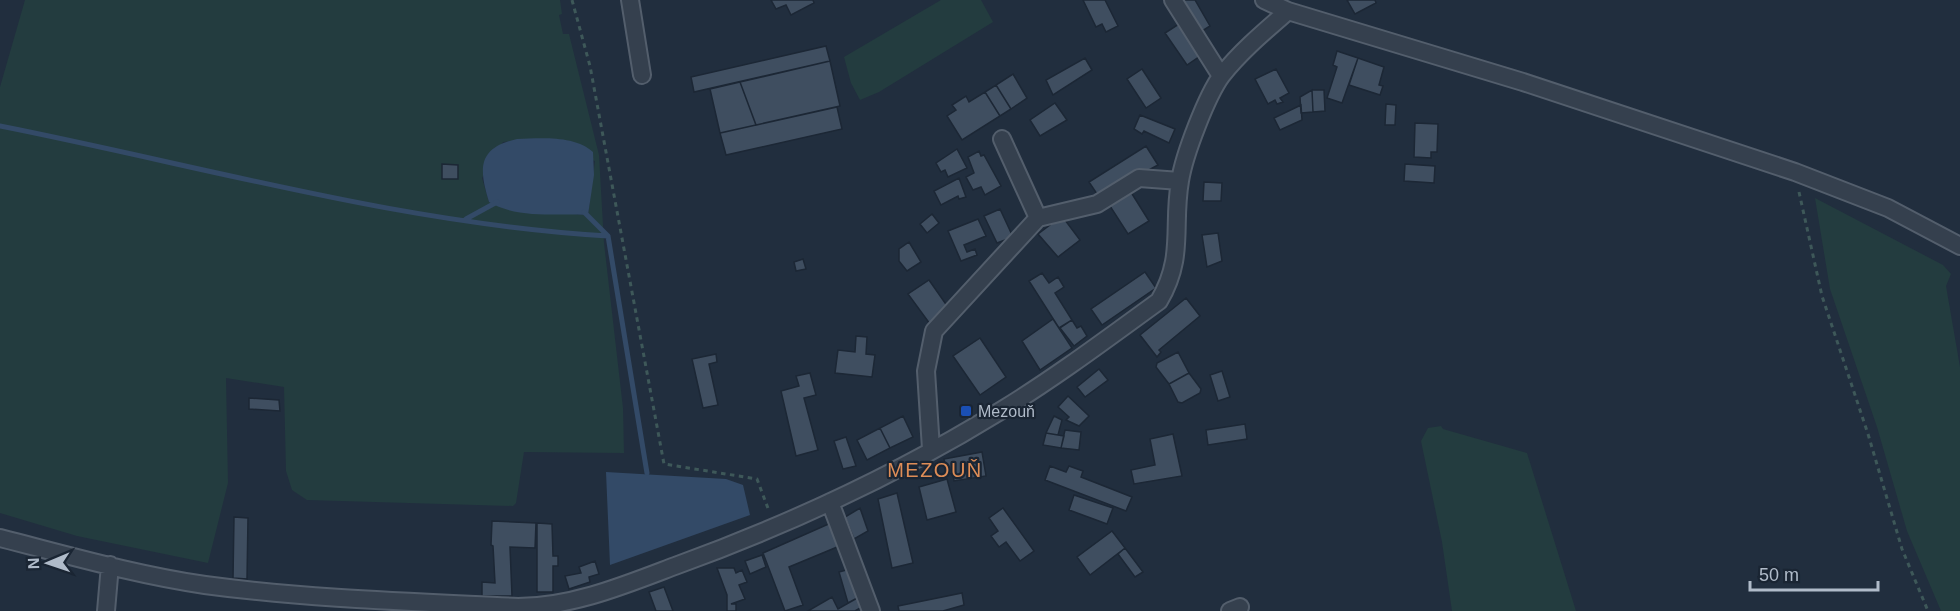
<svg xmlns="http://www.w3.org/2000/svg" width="1960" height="611" font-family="Helvetica,sans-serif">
  <rect width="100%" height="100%" fill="#212e3e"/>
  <path fill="#233c3f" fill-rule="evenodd" d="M25,0h535l2,14 -3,1 4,19h6l30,121 5,88 19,165 1,45 -100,-1 -8,51 -3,3 -206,-6 -15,-10 -6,-19 -2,-84 -58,-9 2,105 -20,80 -131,-27 -77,-23v-426zM529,139l66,22 -7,54 -31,-2 -68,-11 -7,-24 21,-36z
    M941,0h40l12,22 -114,70 -19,8 -9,-17 -7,-26z
    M1815,198l128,67 8,9 -5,12 14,81v244h-19l-34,-80 -30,-104 -47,-138z
    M1441,426l2,3 84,24 49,158h-124l-10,-69 -21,-101 7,-13z"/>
  <path fill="#334a67" d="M517,139c23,-1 58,-4 76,13l1,23 -6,40c-33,-2 -70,4 -99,-13 -10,-33 -12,-54 28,-63z
    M606,472l120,7 17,6 7,30 -140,50z"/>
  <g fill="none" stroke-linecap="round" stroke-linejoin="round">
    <path stroke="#334a67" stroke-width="5" d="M0,126c202,40 402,98 608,110l39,237
      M584,212l24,24
      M466,219l31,-17"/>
  </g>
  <path fill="#3f4e60" stroke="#1c2735" stroke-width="1.5" d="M771,0h42l1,3 -23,12 -5,-10 -10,4z
    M1083,0h22l13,26 -12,6 -4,-8 -6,3z
    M1179,0h16l15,26 -11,7z
    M1347,0h28l1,3 -21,11z
    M1182,22l21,32 -16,11 -22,-32z
    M826,46l4,15 -136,31 -3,-15z
    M1337,51l21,7 -16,45 -15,-5 10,-31 -4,-2z
    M1085,58l7,12 -39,25 -7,-15z
    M1358,58l26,9 -5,18 4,1 -3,9 -31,-10z
    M830,61l10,45 -84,19 -16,-43z
    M1142,69l19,29 -15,10 -19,-29z
    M1276,69l13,24 -9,5 3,4 -6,2 -2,-4 -7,4 -13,-25z
    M1013,74l14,24 -16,11 -15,-24z
    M740,82l16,43 -36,8 -10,-44z
    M996,85l15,24 -11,7 -15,-24z
    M1312,90h12l1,21 -12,1z
    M1312,90l1,22 -12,1 -1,-16z
    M985,92l15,24 -38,24 -15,-24 9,-6 -4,-5 14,-9 3,6z
    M1055,103l12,17 -27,16 -10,-16z
    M1386,104l10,1 -1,20h-10z
    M1301,105l1,15 -22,10 -6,-12z
    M837,107l5,22 -116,26 -6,-22z
    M1140,115l35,14 -6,14 -25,-12 -2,3 -8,-5z
    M1415,123l23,1 -1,28h-6v6l-17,-1z
    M1146,146l12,19 -59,32 -10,-15z
    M957,149l10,19 -19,9 -3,-7 -4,2 -5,-9z
    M979,151l2,5 3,-1 17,31 -16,9 -4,-8 -8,3 -7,-13 8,-4 -6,-16z
    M442,164l16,1v14h-16z
    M1405,164l30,2 -1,17 -30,-2z
    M959,178l7,19 -7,2 -1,-3 -17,9 -7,-14z
    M1204,182l18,1 -1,18h-18z
    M1129,189l20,32 -21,13 -20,-31z
    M1000,209l13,28 -16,6 -13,-27z
    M932,214l7,9 -12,10 -7,-9z
    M1062,216l18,24 -22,17 -20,-23z
    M978,219l8,17 -22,9 3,7 8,-3 2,6 -16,6 -13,-30z
    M1218,233l4,28 -15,6 -5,-32z
    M909,242l12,20 -14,9 -8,-10v-12z
    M803,259l3,10 -10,2 -2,-9z
    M1145,272l11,16 -54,37 -11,-16z
    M1042,273l7,10 9,-6 6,10 -9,6 17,27 -13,8 -30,-47z
    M929,280l21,30 -20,14 -22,-30z
    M1186,298l14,18 -41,34 2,2 -4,5 -17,-22z
    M1053,319l19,29 -32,22 -18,-29z
    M1072,320l5,8 4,-2 6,10 -13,10 -14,-18z
    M856,336l11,1 -1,17 9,1 -3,22 -37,-4 3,-23 17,2z
    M980,338l26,39 -26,18 -27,-39z
    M1178,352l11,21 -20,11 -13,-17 1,-4z
    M716,354l1,8 -8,2 9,41 -15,3 -11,-49z
    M1099,369l9,11 -23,17 -8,-10z
    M1222,371l8,26 -12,4 -8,-26z
    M810,373l6,22 -12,3 14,52 -22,6 -15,-65 18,-5 -3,-10z
    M1189,373l12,16 -1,4 -18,10 -4,-1 -9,-18z
    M1068,396l21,20 -10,10 -13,-6 3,-3 -11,-10z
    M249,398l30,2 1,11 -31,-2z
    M903,416l10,21 -23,11 -10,-20z
    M1054,416l8,4 -4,15 -12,-2z
    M1245,424l2,15 -39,6 -2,-15z
    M880,428l10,20 -23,12 -10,-20z
    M1065,430l16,2 -2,18 -18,-2z
    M1046,433l18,3 -3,12 -18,-3z
    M1173,434l9,42 -48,8 -3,-14 24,-5 -5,-26z
    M846,437l10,29 -13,3 -9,-28z
    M982,452l4,24 -32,5 -1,-8 -6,1 -3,-15z
    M1050,466l16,6 3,-6 14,5 -2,6 51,20 -6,14 -81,-31z
    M947,479l9,33 -29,8 -8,-33z
    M897,493l16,70 -21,5 -14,-69z
    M1074,495l39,13 -6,16 -38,-14z
    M860,508l8,23 -14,8 -9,-22z
    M1003,508l31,43 -14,10 -14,-19 -7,5 -8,-11 7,-5 -9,-13z
    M234,517l14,1 -1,61 -14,-1z
    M492,521l44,2 -1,25 -25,-1 2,49h-30v-14l13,1 -2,-37 -2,-1z
    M833,522l9,23 -53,22 14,38 -18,6 -22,-58z
    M537,523l15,1 1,32h5v10h-5v26h-16z
    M1112,531l13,17 -35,27 -13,-18z
    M1125,548l18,24 -8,5 -17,-23z
    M762,555l4,12 -16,7 -5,-13z
    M595,561l4,13 -10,3 1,5 -21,7 -4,-13 16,-3 -2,-6z
    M717,568h17l2,5 6,-3 5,12 -8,3 6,14 -14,5h5v7h-9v-16z
    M850,569l9,28 -11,6 -9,-31z
    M664,587l9,24h-17l-7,-19z
    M962,593l2,12 -21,6h-44l-1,-5z
    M832,597l6,12 21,-12 3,10 -7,4h-47z"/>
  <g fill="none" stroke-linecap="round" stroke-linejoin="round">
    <defs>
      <path id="minor" d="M630,0l12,75
        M1173,0l48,76
        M1264,0l24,11 235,71 272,90 93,36 72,38
        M1002,139l36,79
        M931,449l-5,-78 8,-40 104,-113 59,-14 42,-26 41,3
        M830,502l41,109
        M0,538c67,17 136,37 205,47 104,14 209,17 313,22 54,0 107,-22 157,-41 113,-41 225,-93 327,-156 54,-33 106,-72 157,-109 26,-44 13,-74 21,-120 4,-26 27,-86 42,-106 19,-24 43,-44 66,-64
        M106,611l4,-46
        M1230,611l10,-4"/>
    </defs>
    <use href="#minor" stroke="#535e6c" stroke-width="20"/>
    <path stroke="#3e5859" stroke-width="3" stroke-dasharray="4.5 4.5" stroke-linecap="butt" d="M572,0l18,66 74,398 93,15 12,32
      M1799,192l23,104 46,138 34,115 26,62"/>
    <use href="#minor" stroke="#35404e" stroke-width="16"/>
  </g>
  <rect fill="#1a4fb4" stroke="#1a2533" stroke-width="2" x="960" y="405" width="12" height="12" rx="3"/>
  <g text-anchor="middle" stroke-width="4.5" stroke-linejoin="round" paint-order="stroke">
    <g font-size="16" fill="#b0bbc9" stroke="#1a2533" text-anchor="start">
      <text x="978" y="417">Mezouň</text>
    </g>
    <g font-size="20" letter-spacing="1.5" fill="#de8d57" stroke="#1a2533">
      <text x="935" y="477">MEZOUŇ</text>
    </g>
  </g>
  <g transform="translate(48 563) rotate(268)" stroke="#1a2533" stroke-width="4.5" paint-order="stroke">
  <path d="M0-4.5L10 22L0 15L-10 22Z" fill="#b0bbc9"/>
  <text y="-9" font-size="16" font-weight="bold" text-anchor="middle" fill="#b0bbc9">N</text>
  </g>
  <path d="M1750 581v9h128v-9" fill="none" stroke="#b0bbc9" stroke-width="3"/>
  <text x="1759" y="581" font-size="18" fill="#b0bbc9" stroke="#1a2533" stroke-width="4.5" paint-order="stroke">50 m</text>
</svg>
